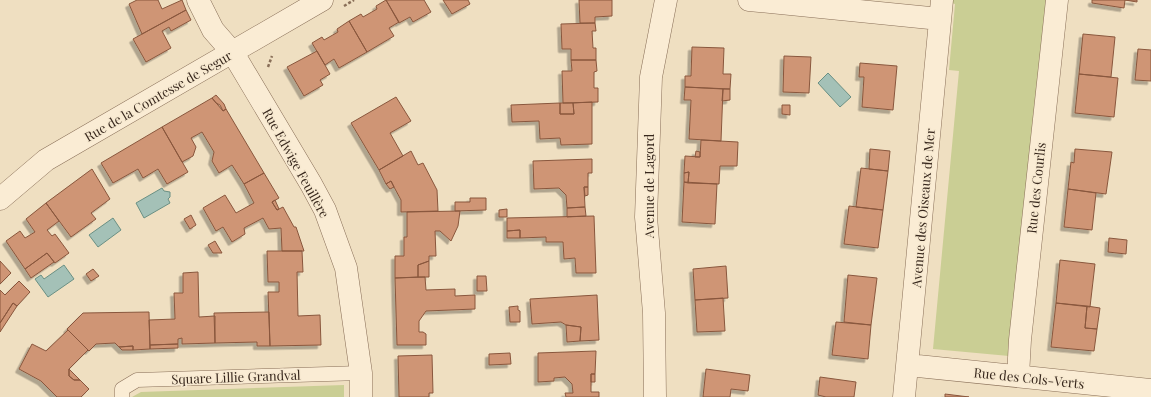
<svg xmlns="http://www.w3.org/2000/svg" width="1151" height="397" font-family="'Playfair Display',serif">
  <defs>
    <filter id="shadow"><feDropShadow dx="-3.5" dy="3.5" stdDeviation="0" flood-color="#0004"/></filter>
  </defs>
  <rect width="100%" height="100%" fill="#efdfc1"/>
  <path fill="#cace94" d="M952,0h99l-42,356 -76,-7 26,-278 -10,-1 6,-66 -4,-1z
    M344,385v12h-212l9,-5z"/>
  <path fill="#a4c1b7" stroke="#6a9084" d="M828,73l23,24 -11,10 -22,-24z
    M162,188l2,3 6,1v5l-2,2 2,4 -26,15 -8,-15z
    M113,218l8,12 -23,17 -9,-12z
    M64,265l10,14 -26,18 -13,-18 6,-4 3,4z"/>
  <path fill="#cf9575" stroke="#89573d" filter="url(#shadow)" d="M137,0h21l4,9 20,-9 4,10 -44,24 -13,-30z
    M386,0l13,22 -10,6 5,8 -27,16 -18,-31 12,-7 2,3 14,-8 -1,-3z
    M386,0h38l7,12 -18,10 -3,-5 -11,6z
    M443,0h25l2,4 -18,10z
    M579,0h33v16l-17,1v6h-15z
    M1092,0h45v2l-12,-2 -1,8 -32,-5z
    M186,10l5,10 -20,11 -2,-4 -7,4 9,17 -25,14 -13,-23z
    M349,21l18,31 -28,16 -5,-9 -9,6 -13,-22 10,-6 2,3 14,-8 -1,-3z
    M595,23l1,8h-4l1,17h3v12h-25v-11h-9l-1,-25z
    M1083,34l32,3 -4,40 -32,-3z
    M692,47l32,1 -1,26h8l-1,15 -45,-2v-11h6z
    M1138,49l13,1v31l-16,-1z
    M317,51l13,23 -10,6 3,5 -19,11 -17,-29z
    M784,56l27,1 -2,36 -26,-1z
    M571,60h25l1,11 -3,1v16h4v14l-35,1 -1,-32h10z
    M860,63l37,3 -4,44 -31,-3 2,-30h-5z
    M1079,74l39,4 -4,39 -39,-4z
    M685,87l38,2 -2,52 -32,-2 2,-39h-7z
    M723,89h7v11l-8,1z
    M216,95l8,9 2,5 -3,2 -3,-6 -4,-2 -4,-5z
    M396,97l15,24 -21,12 13,23 -24,14 -28,-47z
    M212,98l11,13 3,-2 38,64 -20,11 -12,-19 -13,8 -7,-12 2,-9 -12,-20 -11,6 5,9 -3,9 -11,6 -20,-35z
    M592,102v42l-31,1 -1,-7 -20,1 -1,-18 -27,1 -1,-17 49,-2v11h14l-1,-11z
    M560,103h13l1,11h-14z
    M782,105h8v10l-8,-1z
    M162,127l26,45 -21,12 -9,-15 -15,9 -5,-9 -25,14 -12,-20z
    M701,140l37,2 -1,24h-17l-1,18 -31,-1 1,-11 -5,1 1,-17 15,1z
    M870,149l20,2 -2,20 -19,-2z
    M1075,149l37,3 -6,42 -38,-5 3,-27 3,1z
    M411,151l7,14 5,-2 14,27 1,21 -37,1v-12l-7,-13 -3,-6 -5,3 -7,-14z
    M696,151l4,1v5h-5z
    M592,159v14h-4v14h-4l1,20 -18,1 -1,-13 -7,-7 -25,1 -1,-28z
    M861,168l27,3 -5,39 -27,-3z
    M92,169l18,30 -19,14 5,6 -25,18 -25,-34z
    M689,172l-1,11 -4,-1v-9z
    M264,173l15,25 -7,4 5,8 6,-3 11,20h2l8,24h-22l-1,-23 -12,1 -6,-11 -19,10 1,6 -13,8 -9,-15 -7,4 -13,-23 22,-13 11,18 18,-10 -10,-19z
    M391,181l3,6 -4,2 -4,-5z
    M684,182l33,2 -2,40 -33,-2z
    M584,187h4v8l-3,1z
    M1068,189l28,4 -4,37 -28,-3z
    M470,198h16v12l-31,1v-9h15z
    M275,200l4,9 -2,1 -5,-8z
    M46,203l13,18 -12,9 5,6 3,-2 14,19 -14,10 -8,-10 -22,16 -19,-28 14,-10 5,7 10,-6 -9,-13z
    M849,206l34,4 -5,38 -34,-4z
    M585,207l1,9 -19,1v-9z
    M507,209v8h-8v-7z
    M460,211l-2,15 -7,15 -11,-10h-5l1,25h-7v5l-11,4v12l-23,1v-22h9v-19h3v-25z
    M191,215l5,10 -6,4 -6,-10z
    M594,216l2,57h-20l-1,-15 -11,1 -1,-17h-17v-5l-26,1v-8l-13,1v-13z
    M520,230v8h-13v-7z
    M1109,238l18,2 -1,14 -18,-2z
    M215,241l7,12h-9l-5,-8z
    M267,251h35l1,21h-6l1,44 22,-1 1,30 -51,1 -2,-54h11v-10h-11z
    M47,253l7,9 -23,16 -6,-9z
    M1060,260l35,4 -5,43 -34,-4z
    M0,261l11,12 -11,11z
    M429,261v16h-11v-12z
    M726,266l2,32 -33,2 -2,-31z
    M93,269l6,7 -8,5 -5,-7z
    M198,272l1,45 16,-1v27l-33,1v-6l-4,1v5l-28,1 -1,-25 26,-1 -1,-26h9v-20z
    M848,275l29,3 -6,47 -27,-3z
    M477,276h9l1,15h-10z
    M425,277l1,13 29,-1v7l20,-1v14l-49,2 -7,10v11h4l3,2v11h-29l-2,-67z
    M19,281l11,11 -13,14 -4,-3 -13,20v-33l5,5z
    M597,295l2,45 -19,1 1,-14 -15,-2 -5,-3 -29,2 -2,-25z
    M723,298l2,33 -28,1 -2,-32z
    M13,303l4,3 -17,26v-9z
    M1056,303l31,3 -2,22 12,1 -3,22 -43,-4z
    M518,306v4l2,1v11h-10l-1,-15z
    M1087,306l13,2 -3,21 -12,-1z
    M149,312l1,37 -17,1v-4l-14,1 -4,-4 -19,1 -7,7 -22,-22 16,-16z
    M269,312l1,34h-13v-4l-42,1 -1,-30z
    M836,322l35,3 -3,34 -36,-4z
    M566,325l15,2 -1,14 -13,1z
    M68,330l20,20 -19,19v7l5,4h6l9,9 -8,8h-24l-16,-16 -22,-12 13,-25 14,7z
    M178,344v4l-28,1v-4z
    M133,346v4h-11l-3,-3z
    M596,351l-1,23h-4v18h8v5h-33l-1,-4h8l-1,-9 -7,-7 -11,1v3l-16,1v-29z
    M510,353l1,11 -22,1v-11z
    M432,355l1,38h-4v4h-30l-1,-41z
    M69,369l11,11h-6l-5,-4z
    M706,369l44,6 -2,16 -17,-2 -1,8h-27z
    M591,374h4v8h-4z
    M820,377l36,5 -2,15h-28l-8,-2z
    M945,394l24,3h-24z"/>
  <g fill="none" stroke-linecap="round" stroke-linejoin="round">
    <defs>
      <path id="service" d="M122,397v-8l15,-9 224,-7"/>
      <path id="minor" d="M198,0l15,30 20,23 78,131 14,26 21,58 15,105v24
        M749,0l191,19
        M0,199l46,-39 276,-160
        M908,365l243,25
        M1018,376l2,-36 37,-340
        M904,397l38,-397"/>
      <path id="tertiary" d="M655,397l-1,-84 -8,-96 5,-140 15,-77"/>
    </defs>
    <use href="#service" stroke="#896f58" stroke-width="15"/>
    <use href="#minor" stroke="#896f58" stroke-width="23"/>
    <use href="#tertiary" stroke="#896f58" stroke-width="23"/>
    <path stroke="#896f58" stroke-width="2.5" stroke-dasharray="3 2" stroke-linecap="butt" d="M344,6l10,-6
      M268,67l4,-11"/>
    <use href="#service" stroke="#faecd4" stroke-width="14"/>
    <use href="#minor" stroke="#faecd4" stroke-width="22"/>
    <use href="#tertiary" stroke="#faecd4" stroke-width="22"/>
  </g>
  <g text-anchor="middle" stroke-width="3" stroke-linejoin="round" paint-order="stroke">
    <g font-size="13" fill="#38281d" stroke="#f7e9d0">
      <text transform="translate(158 96) rotate(-30)" y="5">Rue de la Comtesse de Segur</text>
      <text transform="translate(296 163) rotate(61)" y="5">Rue Edwige Feuillère</text>
      <text transform="translate(649 186) rotate(-90)" y="5">Avenue de Lagord</text>
      <text transform="translate(1036 188) rotate(-84)" y="5">Rue des Courlis</text>
      <text transform="translate(923 208) rotate(-85)" y="5">Avenue des Oiseaux de Mer</text>
      <text transform="translate(236 377) rotate(-2)" y="5">Square Lillie Grandval</text>
      <text transform="translate(1029 378) rotate(6)" y="5">Rue des Cols-Verts</text>
    </g>
  </g>
</svg>
